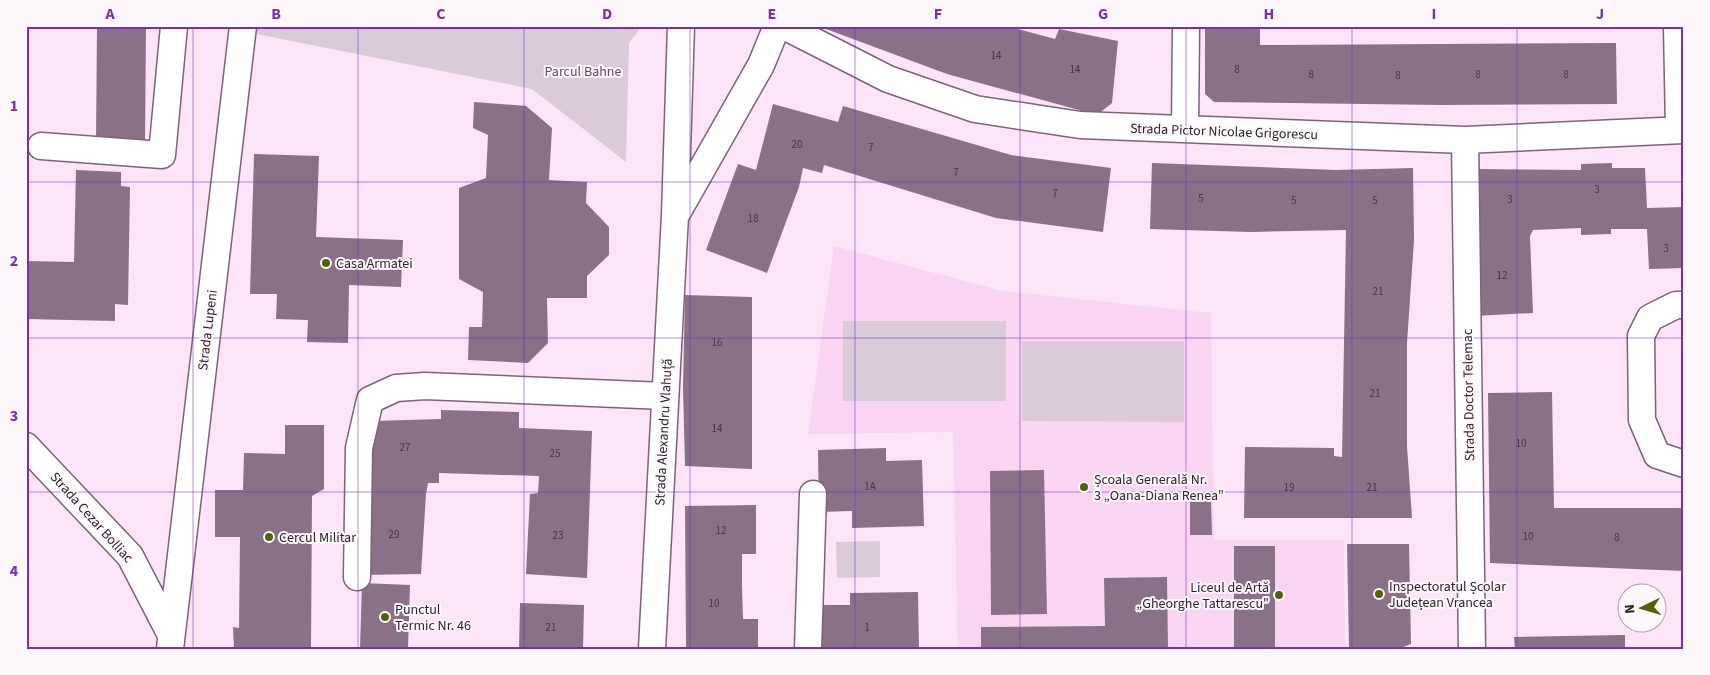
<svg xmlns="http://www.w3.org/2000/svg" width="1710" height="675" font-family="'Source Sans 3',sans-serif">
  <rect width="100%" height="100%" fill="#fce5f9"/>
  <path fill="#f9d5f3" d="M834,246l168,45 209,22 3,227h130l1,109h-387l-5,-217 -145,2z"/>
  <path fill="#dbcad9" d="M254,26h388l-13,17 -3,119 -94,-73 -280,-56z
    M843,321h163v80h-163z
    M1022,341h162v81l-162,-1z
    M880,541v36l-43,1 -1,-36z"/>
  <path fill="#8a7187" d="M97,26h49l-1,116 -49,-1z
    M818,26h189l48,13 4,-10 59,12 -6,62 -15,12 -150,-41z
    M1205,27h55v18l356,-2 1,61 -176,1 -227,-3 -9,-8z
    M474,102l52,4 26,22 -3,52 38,2 -1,21 23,24v28l-22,21v22h-40l1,45 -20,20 -60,-3 1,-33h13l1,-35 -24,-13v-91l27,-10 2,-43 -15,-7z
    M773,104l65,18 5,-16 168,49 100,13 -8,64 -107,-14 -172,-53 -2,8 -19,-5 -4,19 -32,86 -61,-23 32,-86 18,6z
    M254,154l65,2 -3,81 87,3 -2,47 -52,-2 -1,58 -41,-1 1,-22 -32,-1 1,-25h-27z
    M1152,163l184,7 77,-2 1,72 -7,103v103l5,72h-168l1,-71 89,1v8l8,1 4,-227 -95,2 -101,-3z
    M1612,163v5h33l2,40 37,-1v61l-35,1 -2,-40h-36v5l-30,1v-7l-48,2 -3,6 3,77 -59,3 -1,-147 108,1v-6z
    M76,170l45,2v14l9,1 -2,118 -13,-1v17l-89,-2v-58l48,1z
    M685,295l67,2v172l-67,-3 -2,-78z
    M1552,392l2,116h130v63l-194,-8 -2,-170z
    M441,410l78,2v16l73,3 -5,147 -61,-4 4,-80 8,-1 1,-17 -100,-3v10h-11l-2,11 -5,80 -59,1 12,-154 67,-2z
    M285,425h39v64l-12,7 -1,153 -77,-1 -1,-21 6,1 1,-91h-25v-47h28l1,-37 41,1z
    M886,448v13l36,-1 2,66 -72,2v-17l-33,1 -1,-62z
    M1044,470l3,144 -56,1 -1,-144z
    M1190,500h21l1,35h-22z
    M756,505v49h-14v32l1,33h15v30h-72l-1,-143z
    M1347,544h62l2,100 -13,5h-49z
    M1234,546h41v103h-41z
    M1167,577l1,72h-187v-22l124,-1 -1,-48z
    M362,583l48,2 -2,64h-48z
    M918,592l1,57h-104l-1,-44h36v-12z
    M520,603l64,2 -1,44h-64z
    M1625,635v14h-110l-1,-12z"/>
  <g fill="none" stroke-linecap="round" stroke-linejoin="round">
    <defs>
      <path id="minor" d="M784,26l104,53 87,30 105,16 385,15 219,-10
        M1677,26l2,103
        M1185,129l1,-103
        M1465,140l7,509
        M41,146l121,9 12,-129
        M677,213l84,-148 16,-39
        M1684,305h-8l-26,13 -9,18 1,84 15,35 27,9
        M26,446l104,110 41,79
        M357,577l2,-129 11,-48 26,-12 29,-2 240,10
        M170,649l73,-623
        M652,649l23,-434 6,-189
        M808,649l5,-155"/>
    </defs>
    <use href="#minor" stroke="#7c6379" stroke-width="29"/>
    <use href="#minor" stroke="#fff" stroke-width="26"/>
  </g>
  <path fill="none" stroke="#7b2cbf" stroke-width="1" stroke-opacity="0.55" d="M193,26v623M358,26v623M524,26v623M690,26v623M855,26v623M1020,26v623M1186,26v623M1352,26v623M1517,26v623M26,182h1658M26,338h1658M26,492h1658"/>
  <g fill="#516207" stroke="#fef8fd" stroke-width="2">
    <circle cx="326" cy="263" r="5"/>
    <circle cx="1084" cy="487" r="5"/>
    <circle cx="269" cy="537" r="5"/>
    <circle cx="1379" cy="594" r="5"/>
    <circle cx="1279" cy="595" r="5"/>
    <circle cx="385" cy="617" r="5"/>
  </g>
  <g text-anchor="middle" stroke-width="4" stroke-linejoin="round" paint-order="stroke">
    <g font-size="11" fill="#463844">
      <text x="996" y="59">14</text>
      <text x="1075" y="73">14</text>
      <text x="1237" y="73">8</text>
      <text x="1311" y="78">8</text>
      <text x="1478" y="78">8</text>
      <text x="1566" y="78">8</text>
      <text x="1398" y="79">8</text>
      <text x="797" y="148">20</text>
      <text x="871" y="151">7</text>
      <text x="956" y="176">7</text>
      <text x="1597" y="193">3</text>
      <text x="1055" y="197">7</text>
      <text x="1201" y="202">5</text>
      <text x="1510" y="203">3</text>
      <text x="1294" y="204">5</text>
      <text x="1375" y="204">5</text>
      <text x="753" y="222">18</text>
      <text x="1666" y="252">3</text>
      <text x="1502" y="279">12</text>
      <text x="1378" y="295">21</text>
      <text x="717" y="346">16</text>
      <text x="1375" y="397">21</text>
      <text x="717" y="432">14</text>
      <text x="1521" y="447">10</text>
      <text x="405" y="451">27</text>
      <text x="555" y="457">25</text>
      <text x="870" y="490">1A</text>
      <text x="1289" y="491">19</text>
      <text x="1372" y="491">21</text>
      <text x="721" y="534">12</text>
      <text x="394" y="538">29</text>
      <text x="558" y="539">23</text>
      <text x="1528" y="540">10</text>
      <text x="1617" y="541">8</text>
      <text x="714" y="607">10</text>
      <text x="551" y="631">21</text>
      <text x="867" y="631">1</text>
    </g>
    <g font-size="14" fill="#6f476a" stroke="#fef8fd">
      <text x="583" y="76">Parcul Bahne</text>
    </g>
    <g font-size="14" fill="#30252e" stroke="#fef8fd">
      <text transform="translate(1224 131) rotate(2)" y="5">Strada Pictor Nicolae Grigorescu</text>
      <text transform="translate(207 330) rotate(-83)" y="5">Strada Lupeni</text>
      <text transform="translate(1468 395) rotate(-91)" y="5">Strada Doctor Telemac</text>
      <text transform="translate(663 432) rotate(-87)" y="5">Strada Alexandru Vlahuță</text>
      <text transform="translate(92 517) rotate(48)" y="5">Strada Cezar Bolliac</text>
    </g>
    <g font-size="14" fill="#30252e" stroke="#fef8fd" text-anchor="start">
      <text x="336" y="268">Casa Armatei</text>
      <text x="1094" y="484">Școala Generală Nr.<tspan x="1094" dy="16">3 „Oana-Diana Renea"</tspan></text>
      <text x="279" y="542">Cercul Militar</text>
      <text x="1389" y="591">Inspectoratul Școlar<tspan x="1389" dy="16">Județean Vrancea</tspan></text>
      <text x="1269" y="592" text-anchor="end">Liceul de Artă<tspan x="1269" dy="16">„Gheorghe Tattarescu"</tspan></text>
      <text x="395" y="614">Punctul<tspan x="395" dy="16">Termic Nr. 46</tspan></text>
    </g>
  </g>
  <rect width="1710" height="675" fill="none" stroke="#fef8fd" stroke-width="55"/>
  <g transform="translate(1642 608) rotate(265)"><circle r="24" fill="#fef8fd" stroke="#aca4aa"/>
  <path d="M0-4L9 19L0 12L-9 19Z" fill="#516207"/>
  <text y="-8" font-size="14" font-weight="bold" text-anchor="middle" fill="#30252e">N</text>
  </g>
  <rect x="28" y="28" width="1654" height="620" fill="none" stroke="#7b2cbf" stroke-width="2"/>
  <g font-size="16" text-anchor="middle" font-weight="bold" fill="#7b2cbf">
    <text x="110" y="19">A</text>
    <text x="276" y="19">B</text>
    <text x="441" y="19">C</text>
    <text x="607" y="19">D</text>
    <text x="772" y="19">E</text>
    <text x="938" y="19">F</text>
    <text x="1103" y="19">G</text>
    <text x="1269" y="19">H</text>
    <text x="1434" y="19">I</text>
    <text x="1600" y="19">J</text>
    <text x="14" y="111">1</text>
    <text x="14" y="266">2</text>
    <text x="14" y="421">3</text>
    <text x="14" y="576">4</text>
  </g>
</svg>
